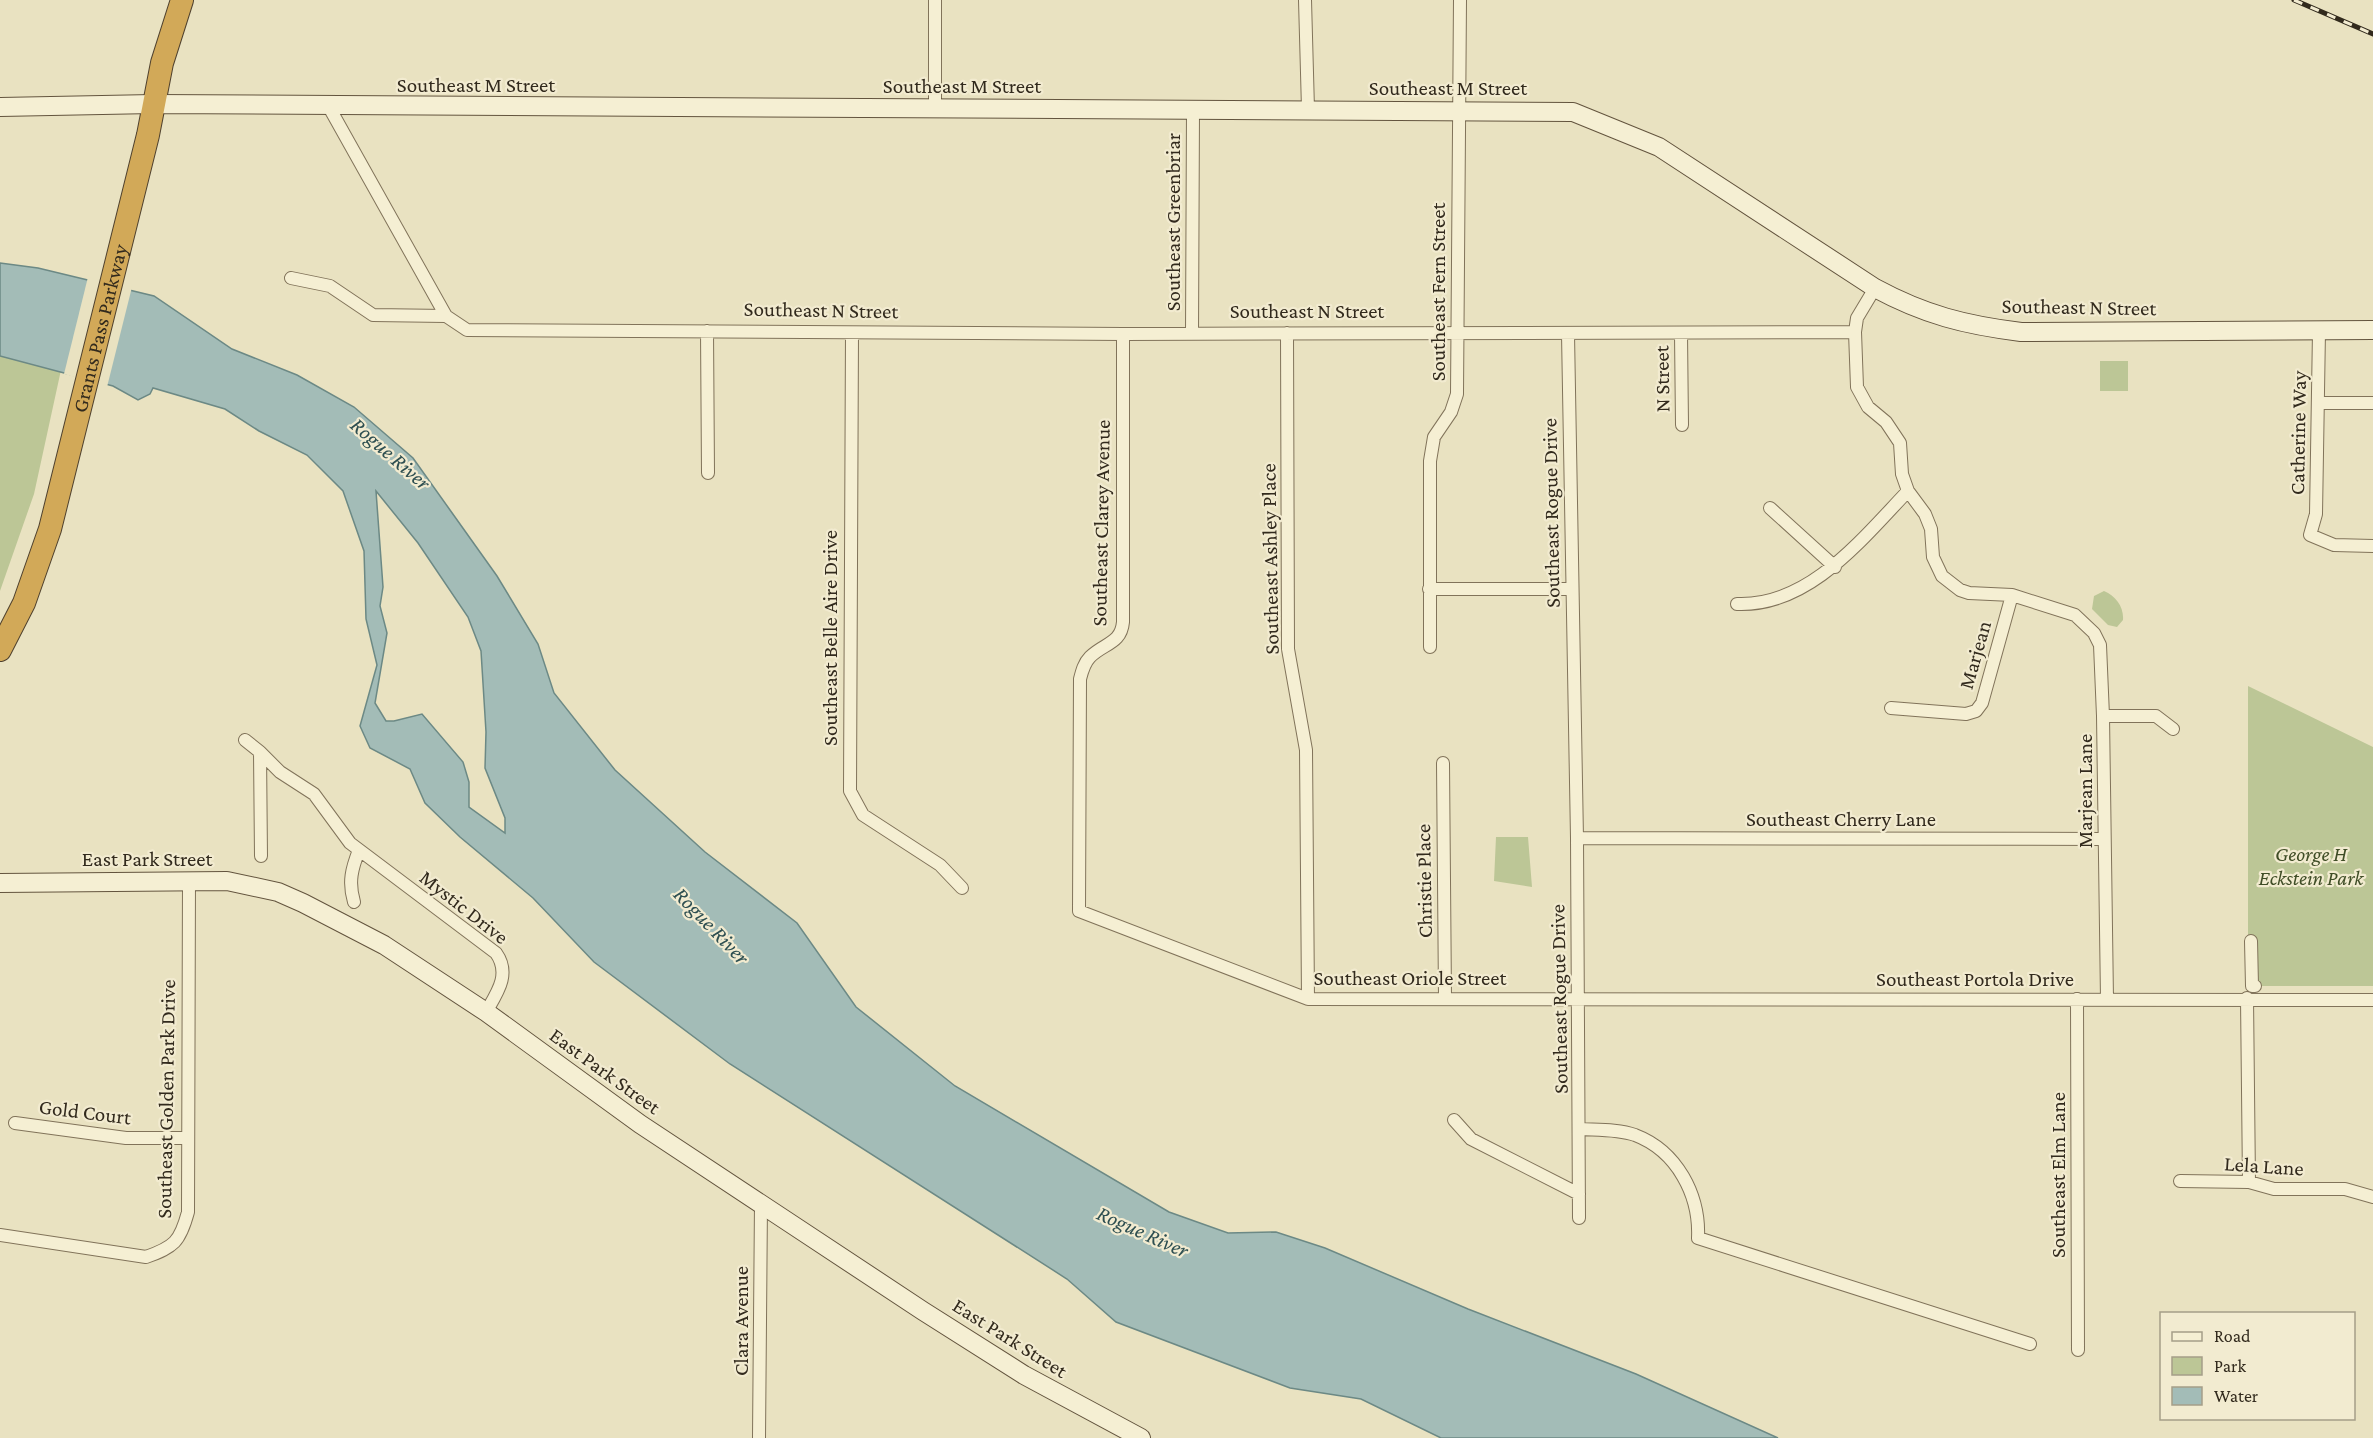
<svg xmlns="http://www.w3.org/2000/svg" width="2373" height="1438" font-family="'Crimson Pro',serif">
  <rect width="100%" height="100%" fill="#e9e2c1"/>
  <path fill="#bcc696" d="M0,356l61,14 -27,124 -34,97z
    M2100,361h28v30h-28z
    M2104,591c12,5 20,16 19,29l-6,7 -9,-2 -16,-16 2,-13z
    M2248,686l125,61v239h-125z
    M1496,837h32l4,50 -38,-6z"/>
  <path fill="#a3bcb7" stroke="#6c8985" stroke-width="1.5" fill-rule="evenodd" d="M0,263l38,5 116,28 78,53 65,26 57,32 59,51 37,52 47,66 41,68 16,49 61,77 90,82 92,71 59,84 99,79 214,126 59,21 48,-1 49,16 143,61 168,65 142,64h-337l-80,-39 -71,-11 -174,-66 -49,-43 -337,-215 -136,-102 -61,-64 -73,-61 -35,-34 -15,-34 -40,-21 -10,-22 17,-61 -11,-46 -2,-68 -21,-60 -36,-36 -48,-24 -34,-22 -72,-21 -3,6 -12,6 -25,-14 -113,-30zM376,491l42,52 50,74 13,34 5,81 -1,36 20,50v15l-36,-26v-25l-6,-20 -41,-48 -28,7h-8l-11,-18 12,-70 -7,-27 3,-19z"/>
  <path fill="#e9e2c1" d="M88,277l44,10 -25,100 -43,-13z"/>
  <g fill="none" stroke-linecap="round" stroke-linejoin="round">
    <defs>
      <path id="street" d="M1305,0l3,109
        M329,107l117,209 21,14 656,4 732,-2 2,-14 18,-30
        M935,108v-108
        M291,278l39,8 43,29 73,1
        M707,331l1,142
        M2319,331l-3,183 -6,21 24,10 39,1
        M1855,332l2,55 11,20 18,15 14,21 2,31 6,17 17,23 6,15 2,28 9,19 18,14 9,3 43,2 63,20 19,18 6,12 3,71 4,283
        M852,333l-2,458 13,24 77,50 22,23
        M1287,333l1,316 18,101 2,249
        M1123,334v288c-2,22 -19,21 -33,35 -6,6 -8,14 -10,22l-1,232 229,88 1065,1
        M1192,334l1,-224
        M1568,334l9,504 2,380
        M1681,334l1,91
        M2318,403h55
        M1770,508l65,59
        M1429,589h143
        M1737,604c72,3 125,-65 171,-113
        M1430,647v-186l4,-24 17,-25 6,-18 3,-394
        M1891,708l75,6 10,-3 6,-8 30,-108
        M2103,716h53l17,13
        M245,740l15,12
        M1443,763l2,235
        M1577,838l527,1
        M261,856l-1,-104 20,20 34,22 36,49 146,110c15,21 1,40 -10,59
        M354,902c-6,-20 -2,-34 5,-52
        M2251,941l1,45h3
        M2247,998l2,184
        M2077,999l1,351
        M1454,1120l17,19 108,55
        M15,1123l111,15h62
        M1580,1129c17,1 38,0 55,6 42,16 65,60 63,103l332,106
        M2180,1181l69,1 25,7h71l28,8
        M0,1235l146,22c28,-10 34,-15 42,-45l1,-331
        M759,1438l2,-235"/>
      <path id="secondary" d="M0,107l153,-3 1420,8 86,35 216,141c50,27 90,37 146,44l352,-2
        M0,883l227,-2 51,11 25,11 81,42 102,67 154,112 283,187 101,64 117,63"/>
      <g id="highway">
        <path id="s1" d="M0,650l24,-47 26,-74 98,-394 14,-72 20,-63"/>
      </g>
    </defs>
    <use href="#street" stroke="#81735a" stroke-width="14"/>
    <use href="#secondary" stroke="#63543e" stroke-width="20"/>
    <use href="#highway" stroke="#4f412e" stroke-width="24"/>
    <use href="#street" stroke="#f5efd3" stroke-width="12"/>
    <use href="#secondary" stroke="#f5efd3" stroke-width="18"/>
    <use href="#highway" stroke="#d2a958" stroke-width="22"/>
    <defs>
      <path id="rail" d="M2294,0l79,34"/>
    </defs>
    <use href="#rail" stroke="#322a1d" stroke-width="5"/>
    <use href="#rail" stroke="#f2ebd0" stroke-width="3" stroke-dasharray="9" stroke-linecap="butt"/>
  </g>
  <g text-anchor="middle" stroke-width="4.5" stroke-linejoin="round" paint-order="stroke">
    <g font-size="21" fill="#322a1d" stroke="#f2ebd0">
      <text x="476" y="92">Southeast M Street</text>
      <text x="962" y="93">Southeast M Street</text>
      <text x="1448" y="95">Southeast M Street</text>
      <text transform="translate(1173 222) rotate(-90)" y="7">Southeast Greenbriar</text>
      <text transform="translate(1438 292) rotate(-90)" y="7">Southeast Fern Street</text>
      <text transform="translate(2079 307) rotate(1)" y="7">Southeast N Street</text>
      <text transform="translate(821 310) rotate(1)" y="7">Southeast N Street</text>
      <text x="1307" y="318">Southeast N Street</text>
      <text dy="7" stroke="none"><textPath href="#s1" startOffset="338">Grants Pass Parkway</textPath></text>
      <text transform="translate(1662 379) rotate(-91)" y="7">N Street</text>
      <text transform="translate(2298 433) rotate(-89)" y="7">Catherine Way</text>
      <text transform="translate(1551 513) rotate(-91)" y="7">Southeast Rogue Drive</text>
      <text transform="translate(1101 523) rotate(-89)" y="7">Southeast Clarey Avenue</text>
      <text transform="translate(1270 559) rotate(-91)" y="7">Southeast Ashley Place</text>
      <text transform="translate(830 638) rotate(-90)" y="7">Southeast Belle Aire Drive</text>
      <text transform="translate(1975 655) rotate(-74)" y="7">Marjean</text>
      <text transform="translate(2085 791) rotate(-90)" y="7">Marjean Lane</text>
      <text x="1841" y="826">Southeast Cherry Lane</text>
      <text x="147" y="866">East Park Street</text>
      <text transform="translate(1424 881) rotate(-91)" y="7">Christie Place</text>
      <text transform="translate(464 907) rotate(38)" y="7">Mystic Drive</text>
      <text x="1410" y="985">Southeast Oriole Street</text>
      <text x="1975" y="986">Southeast Portola Drive</text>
      <text transform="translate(1559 999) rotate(-91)" y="7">Southeast Rogue Drive</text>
      <text transform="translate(605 1071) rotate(36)" y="7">East Park Street</text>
      <text transform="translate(166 1099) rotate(-89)" y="7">Southeast Golden Park Drive</text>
      <text transform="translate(85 1112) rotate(7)" y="7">Gold Court</text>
      <text transform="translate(2264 1166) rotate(4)" y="7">Lela Lane</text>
      <text transform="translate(2058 1175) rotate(-90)" y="7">Southeast Elm Lane</text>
      <text transform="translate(741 1321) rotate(-90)" y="7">Clara Avenue</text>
      <text transform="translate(1010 1338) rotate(32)" y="7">East Park Street</text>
    </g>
    <g font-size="21" font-style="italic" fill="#3f4d26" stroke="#f2ebd0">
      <text x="2311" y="861">George H<tspan x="2311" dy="24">Eckstein Park</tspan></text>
    </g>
    <g font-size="22" font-style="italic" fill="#2e4f51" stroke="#f2ebd0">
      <text transform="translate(391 453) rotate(41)" y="8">Rogue River</text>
      <text transform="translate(712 925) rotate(46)" y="8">Rogue River</text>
      <text transform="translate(1143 1231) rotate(24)" y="8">Rogue River</text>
    </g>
  </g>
  <rect x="2160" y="1312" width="195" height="108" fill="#f2ebd0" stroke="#a59e88" stroke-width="1.5"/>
  <rect x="2172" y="1332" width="30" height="9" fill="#f5efd3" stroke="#a59e88" stroke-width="1.5"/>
  <text x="2214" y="1342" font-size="18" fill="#322a1d">Road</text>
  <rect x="2172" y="1357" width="30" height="18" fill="#bcc696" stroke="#a59e88" stroke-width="1.5"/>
  <text x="2214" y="1372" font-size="18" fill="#322a1d">Park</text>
  <rect x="2172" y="1387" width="30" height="18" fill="#a3bcb7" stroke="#a59e88" stroke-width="1.5"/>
  <text x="2214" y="1402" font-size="18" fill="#322a1d">Water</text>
</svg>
